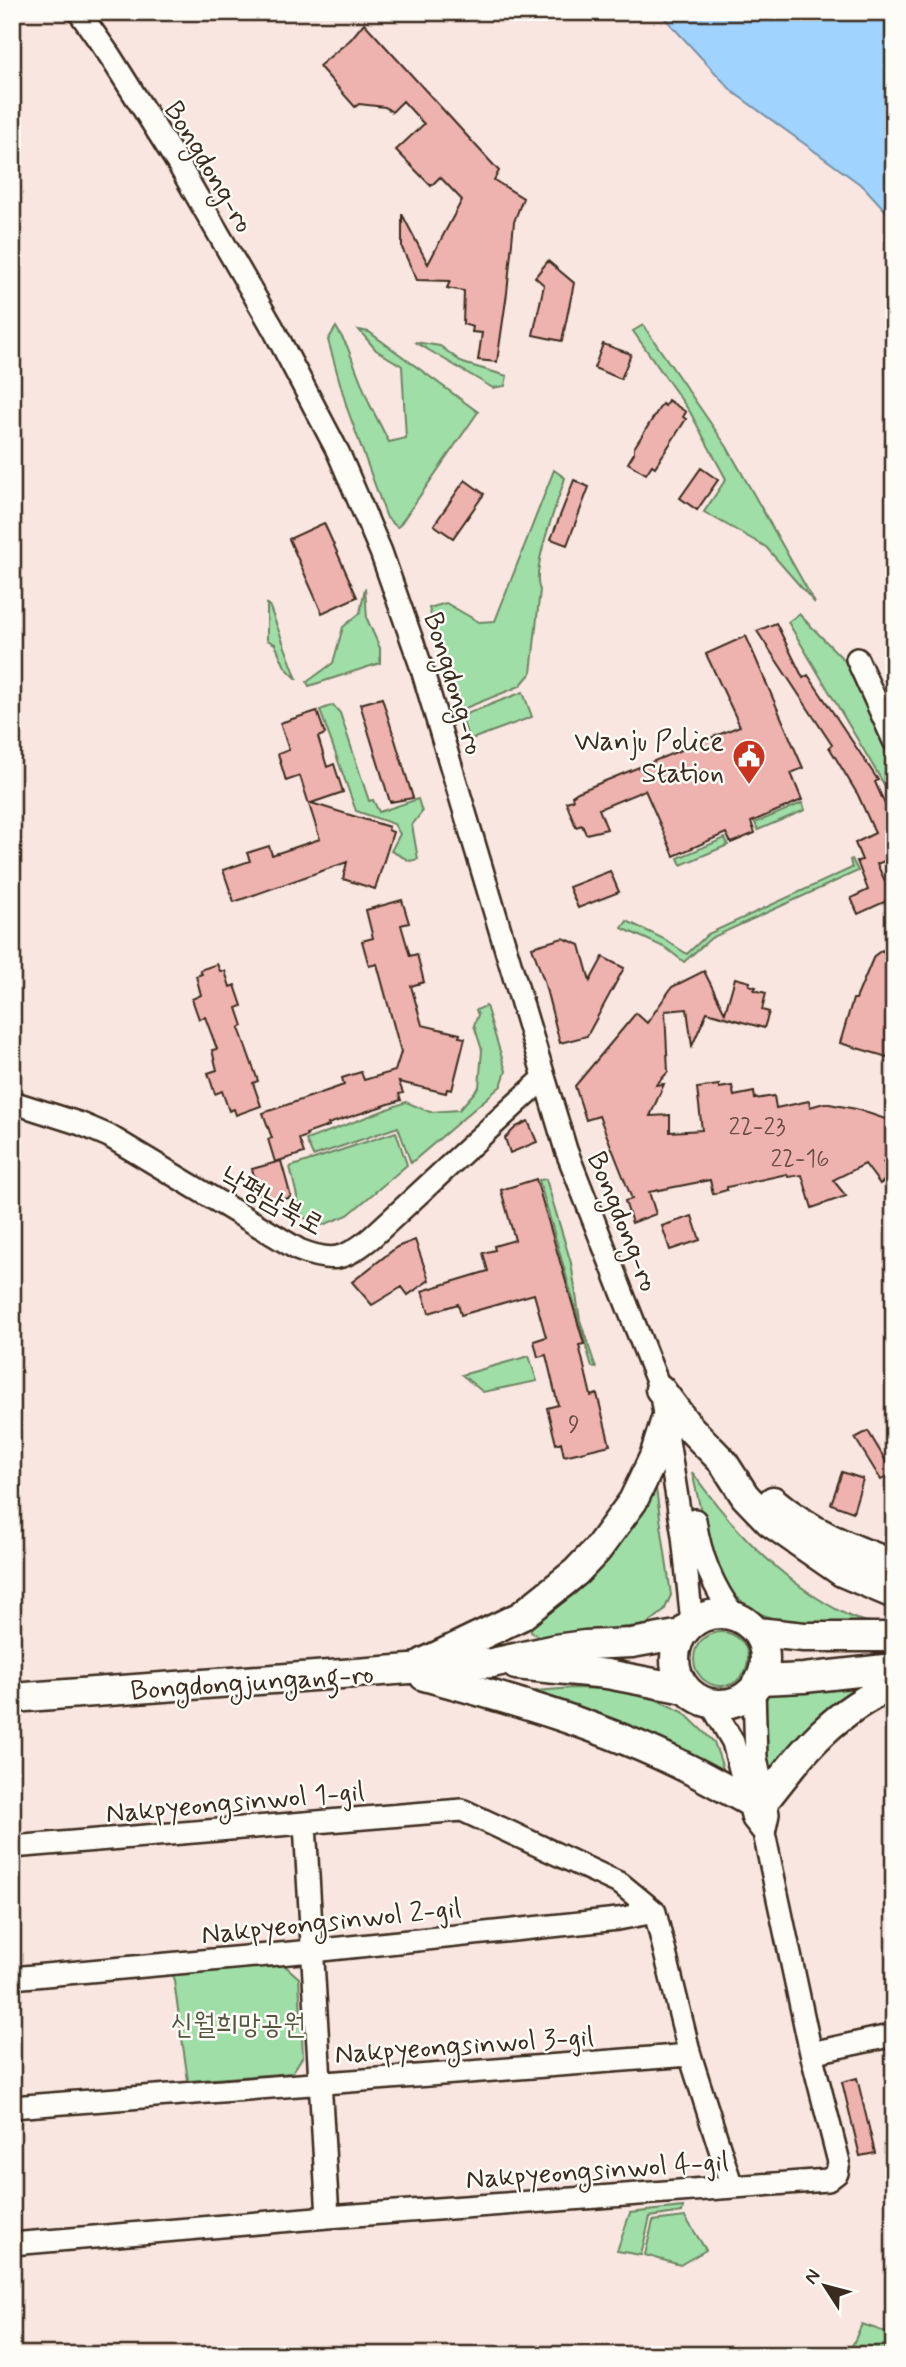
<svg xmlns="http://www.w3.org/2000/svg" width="906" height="2367" font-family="Mynerve,'Poor Story',sans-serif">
  <rect width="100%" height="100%" fill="#f9e6e1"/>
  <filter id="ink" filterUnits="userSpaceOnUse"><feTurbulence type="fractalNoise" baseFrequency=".0143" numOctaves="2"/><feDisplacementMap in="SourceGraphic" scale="14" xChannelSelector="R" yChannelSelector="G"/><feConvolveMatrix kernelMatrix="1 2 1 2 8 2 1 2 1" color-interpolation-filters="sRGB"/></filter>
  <g filter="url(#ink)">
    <path fill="#9fdea7" stroke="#6d8462" stroke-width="2" d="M643,325l84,122 88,156 -49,-56 -62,-35 22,-33 -36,-67 -57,-81z
      M336,327l11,19 23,59 19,37 17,-4 -4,-72 -26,-16 -17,-20 10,2 109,80 -79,114 -2,1 -10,-9 -40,-110 -19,-68z
      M415,342l25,4 23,17 44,13 -2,10 -12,2z
      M554,470l11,8c-7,24 -35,91 -25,112l-9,83 -11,13 -62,25 -29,-103 17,-5 33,19 16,-1z
      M365,588l2,31 13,29v15l-71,23 -2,-4 26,-19 10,-36 17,-14z
      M267,604l2,1 28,74 -12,-12 -10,-23 -8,-4z
      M799,614l48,49 47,94v50l-9,-21 -97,-164z
      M523,692l9,25 -63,23 -8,-24z
      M333,705l7,8 29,88 4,-1 6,12 39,-13 4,13 -10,13 6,34 -8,2 -19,-10 9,-17 -6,-10 -38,-13 -36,-101z
      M802,803l3,7 -47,20 -3,-7z
      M725,838l3,7 -47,20 -3,-7z
      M852,859l6,12 -147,67 -27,24 -18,-14 -44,-20 5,-7 37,18 23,15 21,-20 144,-66 -2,-8z
      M486,1006l20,65 -5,15 -90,77 -13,-36 -85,29 -7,-16 100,-38 24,10 29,-2 20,-23 3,-37 -8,-25 4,-10 -2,-5z
      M396,1132l11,33 -59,50 -25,10 -21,-8 -12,-50z
      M546,1179l25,84 9,57 16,48 -4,-1 -53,-187z
      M529,1356l8,25 -54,11 -21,-17z
      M692,1472c41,58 94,114 159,145 12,6 29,6 43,8l-45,5 -73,-10 -25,-10 -30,-28 -10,-27z
      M656,1489l15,106 -7,16 -18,14 -107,12 -8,-5 -1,-6 46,-33 30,-31 25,-34 19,-35z
      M694 1659a27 27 0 1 1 54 0a27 27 0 1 1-54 0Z
      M853,1687l3,5 -3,4 -42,26 -33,49 -8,3 -6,-7 1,-63 3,-12z
      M573,1688l62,2 48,22 31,30 13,38 -188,-82 -3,-7z
      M283,1964l16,14 4,78 -11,17 -104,8 -15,-107z
      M683,2207l-1,5 -32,5 -9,38 -24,-4 13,-38z
      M685,2217l21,33 -26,15 -35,-10 8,-34z
      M862,2324l29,10 -9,21h-34z"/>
    <path fill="#a0d4fe" stroke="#7890a4" stroke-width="2" d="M659,12h235v208l-30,-33 -131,-95z"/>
    <path fill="#efb3af" stroke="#3b2a1e" stroke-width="2" d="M364,23l135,148 -5,9 29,18 -9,24 -7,71 -10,69 -19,-2 4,-27 -10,-1 1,-5 -10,-3 1,-33 -17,-3 3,-7 -33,-1 -15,-32v-34l26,50 34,-64 -22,-23 -9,9 -35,-36 28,-26 -21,-23 -11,11 -7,-5 -26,-3 -4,3 -36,-41 32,-27z
      M548,261l26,22 -12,58 -29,-6 11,-50 -9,-8z
      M603,344l28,10 -10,25 -27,-11z
      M668,400l18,12 -3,5 3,2 -31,48 -3,-2 -6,9 -18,-11 6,-10v-5l28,-44 3,2z
      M701,468l17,12 -21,30 -17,-12z
      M465,480l19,14 -31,44 -19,-13z
      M574,480l15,7 -22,58 -16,-6z
      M324,523l33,74 -35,16 -33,-74z
      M776,623l27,55 5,-3 70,105 -3,2 19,42v33l-17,7 16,34 -35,16 -7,-16 17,-8 -11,-29 5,-1 -7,-17 20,-10 -17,-38 -29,-48 3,-2 -75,-114z
      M746,636l57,132 -12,5 11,27 -51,22 4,11 -24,10 -5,-10 -52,23 -29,-66 -46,19 8,20 -21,5 -4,-9 -6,2 -10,-25 7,-2 -1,-4 6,-4 162,-66 -34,-72z
      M382,698l31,100 -23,4 -30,-98z
      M317,711l8,23 -7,3 9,30 7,-3 9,28 -32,11 78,24 -1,3 5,2 -18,57 -32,-10 4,-17 -113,40 -11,-32 27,-9 -3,-8 22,-7 3,9 48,-16 -20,-63 -14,5 -8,-27 11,-4 -9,-27z
      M610,871l9,21 -41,16 -9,-21z
      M402,900l7,23 -8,2 9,31 7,-2 7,28 -13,4 11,39 38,9 -1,3 6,1 -13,52 -5,-1 -1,4 -47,-11 4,11 -4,1 2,6 -73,24 1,2 -23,8 1,2 -8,3 5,14 -29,9 -7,-23 4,-1 -9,-25 81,-28 -2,-7 19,-6 3,8 31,-9 6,-19 -24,-88 -8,2 -7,-25 11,-3 -7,-28z
      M563,938l17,7 10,36 13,-24 21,11 -37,68 -27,7 -16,-62 -12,-34z
      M882,950l12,12v97l-54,-16 13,-44h3l18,-43z
      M217,964l3,7h5l5,16 5,-2 7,21 -5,2 6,18 -4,2 19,53 -5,2 8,23 -25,9 -2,-6 -5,2 -7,-20 -7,3 -7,-21 9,-3 -5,-20 5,-1 -12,-32 -6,2 -7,-20 9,-4 -5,-19 6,-2 -2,-4z
      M704,971l21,42 10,-35 15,4 -1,3 7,2 -2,3 12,3 -4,17 7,2 -5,16 -57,-16 -15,34 -5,-37 -22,2 3,61 -12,13 8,-1 -14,32 20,-1v17l32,-2 -5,-42 22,-3v3l13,-2 2,10 20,-4 1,7 19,-3 2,12 33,-7 1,6 14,-4 32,6 38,13v31l-11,9 10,12 -13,10 -15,-20 -32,16 13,16 -34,12 -10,-33 -14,2 -1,-3 -60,13v3l-14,4 -3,-14 -61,12 7,22 -24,9 -7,-22 7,-2 -33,-83 -13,4 -11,-34 61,-73 11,10 25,-36z
      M528,1121l9,21 -27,11 -5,-15 11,-11z
      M281,1161l10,36 -28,9 -11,-37z
      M536,1179l48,165 -5,1 12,51 6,-2 13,51 -46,11 -3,-14 -5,2 -9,-36 11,-3 -12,-50 -8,2 -4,-16 12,-4 -12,-43 -73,21 -3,-11 -29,9 -7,-22 66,-20 -5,-18 12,-3 -1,-4 21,-6 -14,-50z
      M692,1216l8,24 -30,10 -8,-24z
      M415,1240l14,40 -21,15 -6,-8 -30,18 -20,-23 45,-35z
      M868,1431l25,42 -12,7 -26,-42z
      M842,1472l21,7 -10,33 -22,-8z
      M857,2078l18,75 -15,3 -18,-74z"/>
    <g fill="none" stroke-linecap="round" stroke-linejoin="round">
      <defs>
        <path id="street" d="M79,12l31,44 70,111 93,161 65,124 43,100 40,114 145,484 94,239 23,147 9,87
          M857,659l37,82
          M12,1102l69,22 28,12 190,114c33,13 45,10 72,-12l173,-160
          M695,1520c5,36 17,66 39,95
          M711,1704l22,38 20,77 11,14
          M305,1824l23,393
          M12,1847l450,-37 159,74 34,28
          M12,1978l300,-27 306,-32 37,-7
          M811,2053l83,-18
          M690,2055l42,132
          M12,2107l678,-52 -35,-143
          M12,2244l316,-27 500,-37 9,-7 2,-11 -28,-109 -47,-220 4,-19 -12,-56 -2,-69"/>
        <path id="secondary" d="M660,1389l27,36 36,37 22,34 25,26 72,50 52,22
          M773,1501c36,31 77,48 121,63
          M675 1659a45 45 0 1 1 90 0a45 45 0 1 1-90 0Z
          M757,1632l47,5h90
          M423,1663l98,-47 55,-44 21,-22 36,-49 21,-44 12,-38
          M516,1665l91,9 78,15
          M424,1676c89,24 180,50 263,92 20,10 41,22 61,33
          M761,1680l43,-2 90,-10
          M12,1698l480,-35 63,-14 30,-4 47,-2 50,-9
          M765,1800c39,-50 69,-89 129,-115"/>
      </defs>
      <use href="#street" stroke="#3b2a1e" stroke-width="26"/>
      <use href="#secondary" stroke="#3b2a1e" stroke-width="33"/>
      <use href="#street" stroke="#fdfcf7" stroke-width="21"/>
      <use href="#secondary" stroke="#fdfcf7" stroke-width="28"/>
    </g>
  </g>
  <defs>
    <symbol id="civic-pin" viewBox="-11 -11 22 30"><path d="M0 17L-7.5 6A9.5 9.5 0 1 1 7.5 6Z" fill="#c8321e" stroke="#fdfcf7"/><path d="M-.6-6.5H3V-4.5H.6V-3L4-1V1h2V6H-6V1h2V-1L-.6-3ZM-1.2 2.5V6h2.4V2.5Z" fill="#fff"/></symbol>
  </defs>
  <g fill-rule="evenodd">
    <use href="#civic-pin" x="730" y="737" width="38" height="52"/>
  </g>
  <g text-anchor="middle" stroke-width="5" stroke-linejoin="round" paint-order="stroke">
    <g font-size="24" fill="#684c42">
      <text x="757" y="1134">22-23</text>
      <text x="800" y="1166">22-16</text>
      <text x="574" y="1432">9</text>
    </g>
    <g font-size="28" fill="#3b2a1e" stroke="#fdfcf7">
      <text transform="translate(210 166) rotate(59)" y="10">Bongdong-ro</text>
      <text transform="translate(455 683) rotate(73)" y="10">Bongdong-ro</text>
      <text transform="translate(273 1199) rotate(29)" y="10">낙평남북로</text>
      <text transform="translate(624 1221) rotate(68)" y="10">Bongdong-ro</text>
      <text transform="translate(252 1681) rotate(-4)" y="10">Bongdongjungang-ro</text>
      <text transform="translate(235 1801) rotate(-5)" y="10">Nakpyeongsinwol 1-gil</text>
      <text transform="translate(331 1920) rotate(-6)" y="10">Nakpyeongsinwol 2-gil</text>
      <text transform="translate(464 2044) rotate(-4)" y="10">Nakpyeongsinwol 3-gil</text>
      <text transform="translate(597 2169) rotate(-4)" y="10">Nakpyeongsinwol 4-gil</text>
    </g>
    <g font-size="28" fill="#3b2a1e" stroke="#fdfcf7" text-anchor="end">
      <text x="724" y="750">Wanju Police<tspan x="724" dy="32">Station</tspan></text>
    </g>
    <g font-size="28" fill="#545740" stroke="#fdfcf7">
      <text x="238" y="2033">신월희망공원</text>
    </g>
  </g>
  <rect width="906" height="2367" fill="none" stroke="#fdfcf7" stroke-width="42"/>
  <rect x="21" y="21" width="864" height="2325" fill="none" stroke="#3b2a1e" stroke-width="2.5" filter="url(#ink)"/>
  <g transform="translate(825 2286) rotate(306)" stroke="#fdfcf7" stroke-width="5" paint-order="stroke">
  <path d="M0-5L12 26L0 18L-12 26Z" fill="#3b2a1e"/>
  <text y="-10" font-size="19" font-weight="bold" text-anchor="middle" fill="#3b2a1e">N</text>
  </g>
</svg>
